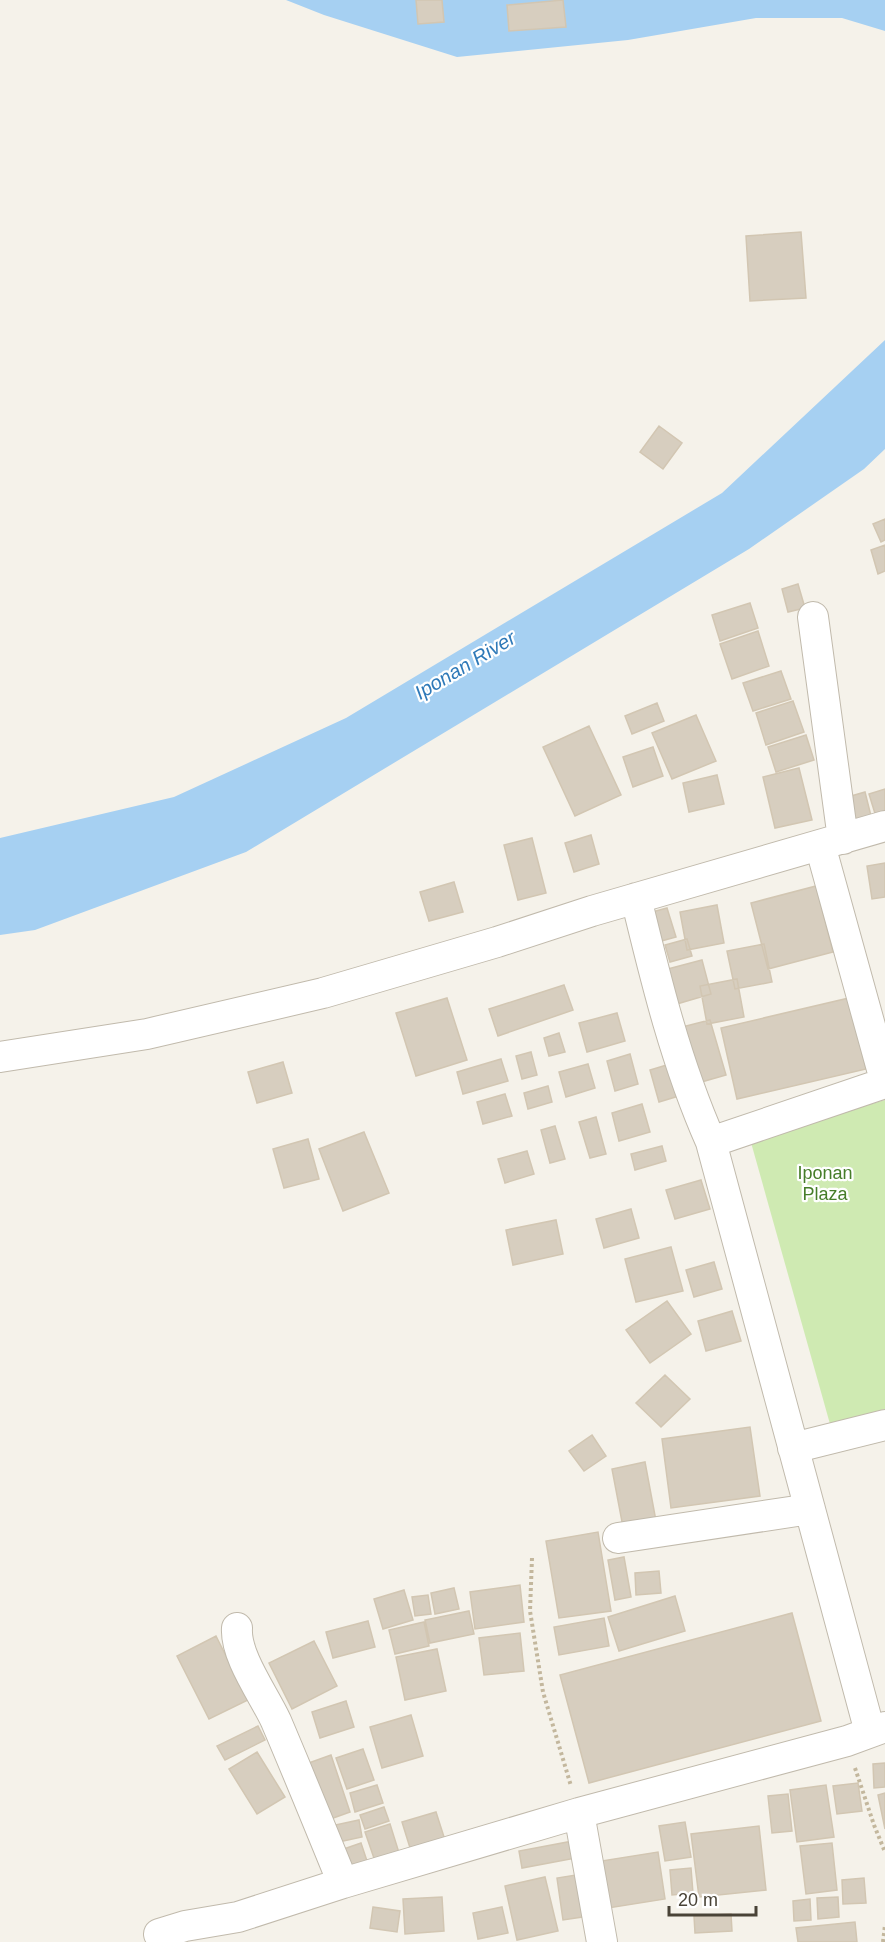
<svg xmlns="http://www.w3.org/2000/svg" width="885" height="1942" font-family="Arial,sans-serif">
  <rect width="100%" height="100%" fill="#f5f2ea"/>
  <path fill="#cfeab2" d="M885,1100v309l-55,15 -80,-285z"/>
  <path fill="#a6d0f2" d="M286,0h599v31l-43,-13h-86l-128,22 -171,17 -133,-42z
    M885,340v109l-21,20 -115,80 -503,303 -211,78 -35,5v-97l174,-41 172,-79 376,-225z"/>
  <path fill="#d7cebf" stroke="#d2c6b2" stroke-width="1.5" d="M416,0h26l2,22 -26,2z
    M563,0l3,27 -57,4 -2,-26z
    M801,232l5,66 -56,3 -4,-65z
    M659,426l23,17 -19,26 -23,-17z
    M885,519v21l-4,2 -8,-18z
    M885,545v26l-7,3 -7,-24z
    M798,584l7,24 -17,4 -6,-23z
    M750,603l8,25 -38,13 -8,-26z
    M758,631l11,35 -37,13 -12,-35z
    M781,671l10,28 -38,12 -10,-28z
    M793,701l11,31 -38,13 -10,-32z
    M657,703l7,18 -32,13 -7,-18z
    M696,715l20,46 -44,18 -20,-46z
    M589,726l32,69 -46,21 -32,-69z
    M806,735l8,25 -38,12 -8,-25z
    M653,747l10,29 -30,11 -10,-30z
    M799,768l13,52 -37,8 -12,-51z
    M717,775l7,29 -35,8 -6,-29z
    M885,789v29l-8,2 -8,-26z
    M865,792l7,28 -21,6 -7,-28z
    M591,835l8,29 -25,8 -9,-29z
    M532,838l14,55 -28,7 -14,-55z
    M885,863v34l-13,2 -5,-33z
    M454,882l9,30 -34,9 -9,-29z
    M816,886l17,66 -65,17 -17,-66z
    M717,905l7,38 -37,7 -7,-38z
    M667,908l9,29 -22,6 -9,-29z
    M687,939l5,17 -22,6 -5,-17z
    M764,944l8,38 -37,7 -8,-38z
    M702,960l9,34 -41,12 -10,-35z
    M737,979l7,38 -37,7 -7,-38z
    M564,985l9,25 -75,26 -9,-27z
    M447,998l20,62 -51,16 -20,-63z
    M849,998l17,71 -129,30 -16,-71z
    M617,1013l8,28 -38,11 -8,-29z
    M710,1020l16,55 -28,8 -16,-56z
    M559,1033l6,19 -16,4 -5,-18z
    M531,1052l6,23 -15,4 -6,-23z
    M630,1054l8,30 -23,7 -8,-30z
    M501,1059l7,22 -45,13 -6,-22z
    M283,1062l9,31 -35,10 -9,-31z
    M588,1064l7,24 -29,9 -7,-25z
    M670,1064l9,32 -20,6 -9,-32z
    M548,1086l4,16 -24,7 -4,-16z
    M505,1094l7,22 -29,8 -6,-22z
    M642,1104l8,28 -31,9 -7,-28z
    M596,1117l10,37 -16,4 -11,-36z
    M555,1126l10,33 -15,4 -9,-33z
    M364,1132l25,61 -46,18 -24,-62z
    M308,1139l11,40 -35,9 -11,-39z
    M662,1146l4,15 -31,9 -4,-16z
    M527,1151l7,23 -29,9 -7,-24z
    M701,1180l9,29 -35,10 -9,-29z
    M631,1209l8,29 -35,10 -8,-29z
    M556,1220l7,34 -50,11 -7,-35z
    M671,1247l12,44 -47,11 -11,-43z
    M714,1262l8,27 -28,8 -8,-27z
    M667,1301l24,33 -41,29 -24,-33z
    M732,1311l9,30 -35,10 -8,-30z
    M665,1375l25,24 -29,28 -25,-24z
    M750,1427l10,69 -89,12 -9,-69z
    M592,1435l14,21 -22,15 -15,-20z
    M645,1462l11,59 -33,6 -11,-58z
    M598,1532l13,79 -52,7 -13,-77z
    M624,1557l7,40 -16,3 -7,-40z
    M659,1571l2,22 -25,2 -1,-22z
    M520,1585l4,37 -49,7 -5,-37z
    M454,1588l5,21 -24,5 -4,-21z
    M404,1590l9,30 -30,9 -9,-30z
    M428,1595l3,19 -16,2 -3,-19z
    M675,1596l10,35 -66,20 -11,-34z
    M469,1611l5,23 -44,9 -5,-23z
    M792,1613l29,108 -232,62 -29,-108z
    M604,1618l5,28 -50,9 -5,-28z
    M368,1621l7,26 -42,11 -7,-26z
    M424,1622l5,24 -34,8 -6,-24z
    M520,1633l4,38 -40,4 -5,-37z
    M216,1636l32,64 -39,19 -32,-63z
    M314,1641l23,45 -45,23 -23,-46z
    M437,1649l9,42 -41,9 -9,-43z
    M346,1701l8,26 -34,11 -8,-26z
    M411,1715l12,41 -41,12 -12,-41z
    M258,1726l7,14 -40,20 -8,-14z
    M363,1749l11,31 -27,9 -11,-31z
    M257,1752l28,45 -28,17 -28,-45z
    M331,1755l19,57 -25,9 -19,-57z
    M885,1763v24l-11,1 -1,-24z
    M858,1783l4,28 -25,3 -4,-28z
    M377,1785l6,18 -28,9 -5,-19z
    M826,1785l8,52 -37,5 -7,-52z
    M885,1793v36l-7,-34z
    M788,1794l4,37 -20,2 -4,-37z
    M384,1807l5,14 -24,8 -5,-14z
    M436,1812l9,28 -34,11 -9,-29z
    M359,1820l3,17 -33,7 -3,-17z
    M685,1822l6,35 -26,4 -6,-35z
    M390,1824l10,32 -24,8 -11,-32z
    M759,1826l7,64 -67,7 -8,-63z
    M573,1841l3,17 -54,10 -3,-17z
    M361,1843l8,24 -22,7 -9,-23z
    M832,1843l5,47 -31,4 -6,-48z
    M658,1852l7,47 -63,10 -7,-47z
    M691,1868l2,25 -21,2 -2,-25z
    M582,1874l7,42 -26,4 -6,-42z
    M545,1877l13,54 -41,9 -12,-54z
    M864,1878l2,25 -23,1 -1,-24z
    M442,1897l2,34 -39,3 -2,-35z
    M838,1897l1,20 -21,2 -1,-21z
    M810,1899l1,21 -17,1 -1,-20z
    M373,1907l27,4 -3,21 -27,-4z
    M502,1907l6,26 -30,6 -5,-26z
    M731,1914l1,17 -37,2 -1,-17z
    M855,1922l2,20h-59l-2,-14z"/>
  <g fill="none" stroke-linecap="round" stroke-linejoin="round">
    <defs>
      <path id="minor" d="M813,617l30,222
        M820,845l65,235
        M636,898c20,83 40,165 75,244l159,590
        M0,1057l147,-23 176,-41 174,-51 95,-31 293,-85
        M711,1142l174,-59
        M793,1448l92,-23
        M618,1538l192,-29
        M237,1628c-2,28 27,67 39,93 23,54 45,108 67,162
        M579,1813l23,129
        M159,1934l26,-8 53,-9 105,-34 236,-70 268,-72 38,-14"/>
    </defs>
    <use href="#minor" stroke="#c1baac" stroke-width="32"/>
    <path stroke="#c3b79d" stroke-width="4" stroke-dasharray="3 3" stroke-linecap="butt" d="M532,1558l-2,53 13,81 28,94
      M855,1768l19,57 11,27
      M883,1942l2,-17"/>
    <use href="#minor" stroke="#fff" stroke-width="30"/>
  </g>
  <g text-anchor="middle" stroke-width="4.5" stroke-linejoin="round" paint-order="stroke">
    <g font-size="18" fill="#467d29" stroke="#fff">
      <text x="825" y="1179">Iponan<tspan x="825" dy="21">Plaza</tspan></text>
    </g>
    <g font-size="20" font-style="italic" fill="#2e79b8" stroke="#fff">
      <text transform="translate(465 665) rotate(-31)" y="7">Iponan River</text>
    </g>
  </g>
  <path d="M669 1906v9h87v-9" fill="none" stroke="#494337" stroke-width="3"/>
  <text x="678" y="1906" font-size="18" fill="#494337" stroke="#ffffff" stroke-width="4.5" paint-order="stroke">20 m</text>
</svg>
